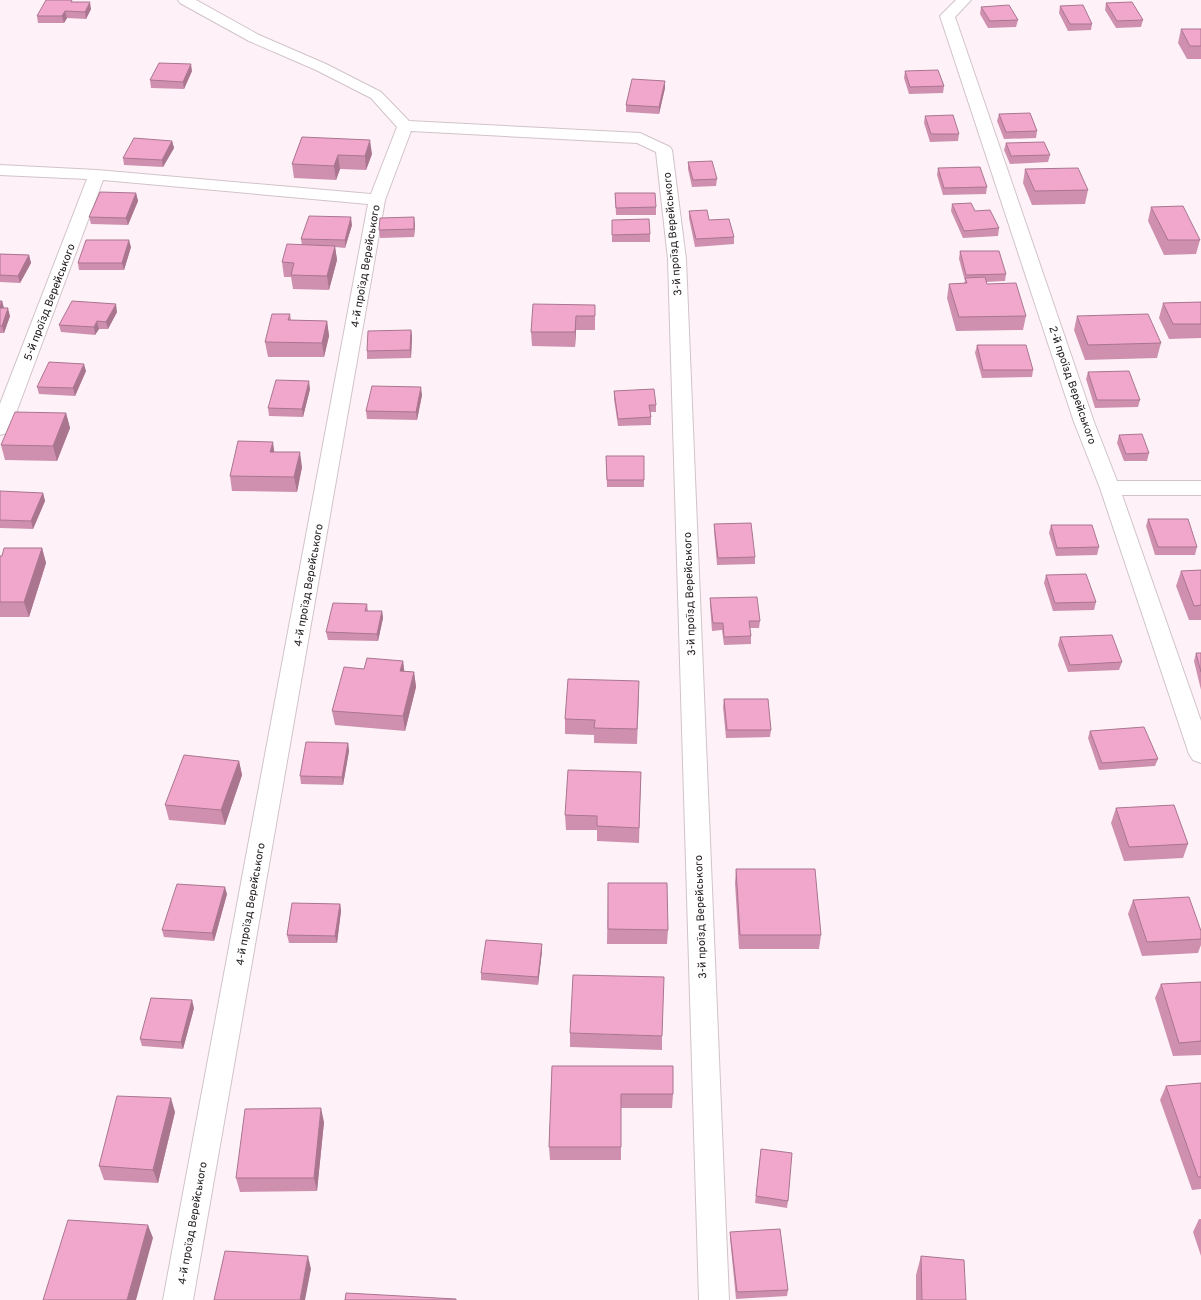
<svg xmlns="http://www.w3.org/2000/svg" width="1201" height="1300" font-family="Overpass,sans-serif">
  <rect width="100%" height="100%" fill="#fef2f8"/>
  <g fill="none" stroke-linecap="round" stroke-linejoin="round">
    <defs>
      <path id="street" d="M178,0h18l63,35 67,29 55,28 28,29 231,12 30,14 2,3 14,109 43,1041h-30l-31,-1041 -12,-107 -19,-9 -226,-12 -26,69 -192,1100h-30l205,-1096 -265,-24 -93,249 -3,4 -7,2v-31l87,-225 -87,-4v-10l97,5 274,24 26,-67 -26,-29 -55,-28 -67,-29 -69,-38z
        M956,0h15l-16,17 139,405 23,59h84v14h-79l79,226v42l-8,-3 -4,-6 -89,-266 -26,-66 -134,-406z"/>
    </defs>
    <use href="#street" stroke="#d1c3c9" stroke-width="2"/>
    <use href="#street" fill="#fff" fill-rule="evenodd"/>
  </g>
  <path fill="#cf90af" d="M75,2l16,7 -5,10 -19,-1 -3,5h-26l-1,-7z
    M1106,3l37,17 -2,7 -25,1 -11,-18z
    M1060,6l32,18 -1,6 -23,1 -9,-18z
    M981,7l37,13 -2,7 -28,1 -8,-14z
    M1181,29h20v30h-14l-9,-16z
    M192,71l-8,18 -33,-1 -1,-8z
    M905,71l39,15 -1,7 -34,1 -5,-16z
    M665,88l-6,26 -33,-2v-7z
    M999,114l38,17 -1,7 -32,1 -7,-18z
    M925,116l34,18 -1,7 -28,1 -6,-19z
    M302,137l70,17 -6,16 -26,-1 -4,11 -42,-2 -2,-14z
    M172,141l2,7 -11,19 -39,-2 -1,-7z
    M1006,143l44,12 -2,7 -38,2 -6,-14z
    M688,162l29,17 -1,7 -24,1 -4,-18z
    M938,168l49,19 -1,7 -43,1 -6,-20z
    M1025,169l63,21 -3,14 -53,1 -9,-22z
    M136,193l2,8 -10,24 -37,-1 -2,-7z
    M615,193l41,14v8h-40z
    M952,204l23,7 24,17 -1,8 -35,2 -12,-27z
    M1151,207l49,33 -4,14 -32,1 -16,-34z
    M689,211l20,9 25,17v7l-39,3 -6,-29z
    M612,220l38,14v8h-38z
    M352,225l-7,23 -10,-1 2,13 -8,30 -36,-1 -2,-12h-7l-2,-15 20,-17 -1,-6z
    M415,225l-1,12 -34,1 -1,-8z
    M131,247l-7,23h-45l-1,-7z
    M960,251l46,23 -1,7 -19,1 1,2 39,32 -3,14 -67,1 -9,-33 2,-14 15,-1 1,-2 -6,-22z
    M0,254l29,1 2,8 -11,20 -20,-1z
    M0,301h2l2,7 6,8 -6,17h-4z
    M1201,302v36l-32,1 -10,-21 4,-15z
    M595,305v25h-19l-1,17 -43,-1 -1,-14z
    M117,312l-9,17h-9l-4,6 -34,-3 -2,-7z
    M290,314l1,6 36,1 2,15 -5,21h-56l-3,-15z
    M1077,316l84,27 -4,15 -72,2 -11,-30z
    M411,330l1,7 -1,21 -44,1v-8z
    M977,345l56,25 -1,7 -50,1 -7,-25z
    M86,371l-11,25 -36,-2 -2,-7z
    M1088,372l52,28 -2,7 -43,1 -9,-29z
    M310,389l-7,28 -34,-1 -1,-8z
    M614,391l42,14v7h-6l1,5v8l-33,1 -4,-27z
    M422,395l-5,25 -50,-1 -1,-8z
    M66,413l4,15 -13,33 -52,-1 -4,-15z
    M1119,435l30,18 -2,8h-23l-7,-18z
    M275,452l27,15 -5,25 -65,-1 -2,-15z
    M606,456l38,24v7h-37z
    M0,492l43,1 2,8 -12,28 -33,-1z
    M1148,519l49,28 -2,8h-40l-9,-29z
    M714,524l41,33v7l-38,1 -3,-34z
    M1051,525l48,22 -2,8 -41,1 -7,-23z
    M42,548l4,15 -17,54h-29v-61z
    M1201,570v50h-12l-13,-34 5,-15z
    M1046,575l50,27 -2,8 -41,1 -9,-28z
    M710,598l50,23 -1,7h-9l1,8v8l-27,1 -2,-15 -10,1 -2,-26z
    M367,604l1,7h14l1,7 -5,23 -50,-1 -2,-8z
    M1060,637l62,25 -3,8 -51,2 -10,-27z
    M1196,653h5v37l-7,-29z
    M403,661l1,10 10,1 2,15 -11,44 -70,-6 -3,-14z
    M639,696l-2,48 -43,-1v-8l-29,-1v-15z
    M724,699l47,31 -1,7 -44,1 -3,-31z
    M1090,731l68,28 -3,7 -56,4 -11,-32z
    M348,743l1,8 -6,34 -42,-1 -1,-8z
    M239,761l3,14 -17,50 -56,-5 -4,-15z
    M641,772l-2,71 -42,-2v-11h-31l-1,-15z
    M1116,808l72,36 -5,14 -59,3 -13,-38z
    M736,869l85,66 -2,14h-80l-4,-66z
    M608,883l60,47 -1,14h-60z
    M227,894l-13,47 -50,-4 -2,-7z
    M1133,900l68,31v14l-3,8 -56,3 -14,-42z
    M340,904l1,7 -4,32h-48l-2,-8z
    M542,951l-4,34 -57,-5v-7z
    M1201,982v73l-28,1 -18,-58 6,-14z
    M194,1008l-11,41 -41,-3 -2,-7z
    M570,1033l92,3v14l-92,-3z
    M552,1066l121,28 -1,14h-51v52h-71l-1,-13z
    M1201,1083v106l-9,1 -32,-90 6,-14z
    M175,1112l-17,71 -54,-3 -5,-14z
    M324,1122l-7,69 -77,1 -4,-14z
    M761,1149l27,52 -1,7 -32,-5z
    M1199,1219h2v37l-8,-24z
    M730,1232l58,58 -1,6 -51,3 -6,-61z
    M921,1256l45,44h-50v-25z"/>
  <path fill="#a9758f" d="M90,2l1,7 -5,10 -1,-7z
    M65,11l2,7 -3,5 -2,-7z
    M191,64l1,7 -8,18 -1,-7z
    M665,81v7l-6,26v-7z
    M370,140l2,14 -6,16 -1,-14z
    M172,141l2,7 -11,19 -1,-7z
    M338,155l2,14 -4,11 -2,-14z
    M136,193l2,8 -10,24 -2,-7z
    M351,217l1,8 -7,23v-8z
    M414,217l1,8 -1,12z
    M129,240l2,7 -7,23 -2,-7z
    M335,246l2,14 -8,30 -2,-14z
    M29,255l2,8 -11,20 -2,-7z
    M2,301l2,8h-4z
    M116,304l1,8 -9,17 -2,-7z
    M8,308l2,8 -6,17 -2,-7z
    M576,316v14l-1,17v-15z
    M97,321l2,8 -4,6 -1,-8z
    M327,321l2,15 -5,21 -2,-14z
    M411,330l1,7 -1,21 -1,-8z
    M84,364l2,7 -11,25 -2,-8z
    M309,381l1,8 -7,28 -1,-8z
    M421,387l1,8 -5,25 -1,-8z
    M66,413l4,15 -13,33 -4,-15z
    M273,442l2,15 -5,-5z
    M300,452l2,15 -5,25 -3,-15z
    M43,493l2,8 -12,28 -2,-8z
    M42,548l4,15 -17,54 -5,-15z
    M382,611l1,7 -5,23 -1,-7z
    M403,661l2,15 -5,-5z
    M414,672l2,15 -11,44 -2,-15z
    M348,743l1,8 -6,34 -1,-8z
    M239,761l3,14 -17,50 -4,-15z
    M225,887l2,7 -13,47 -2,-8z
    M340,904l1,7 -4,32 -2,-7z
    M542,944v7l-4,34v-8z
    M192,1000l2,8 -11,41 -2,-7z
    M171,1098l4,14 -17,71 -5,-13z
    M321,1108l3,14 -7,69 -3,-13z
    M148,1225l5,13 -17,62h-9z
    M308,1256l3,13 -6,31h-5z"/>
  <path fill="#f1a7cc" stroke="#a9758f" d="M46,0h26l-1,2h19l-5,10 -20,-1 -3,5h-25z
    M1132,2l11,18 -26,1 -11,-18z
    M1009,5l9,15 -28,1 -9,-14z
    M1083,5l9,19h-22l-10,-18z
    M1181,29h20v17h-11z
    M159,63l32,1 -8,18 -33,-2z
    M938,70l6,16 -34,1 -5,-16z
    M632,79l33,2 -6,26 -33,-2z
    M1030,113l7,18 -31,1 -7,-18z
    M953,115l6,19h-28l-6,-18z
    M302,137l68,3 -5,16 -27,-1 -4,11 -42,-2z
    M134,138l38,3 -10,19 -39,-2z
    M1044,142l6,13 -39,1 -5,-13z
    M712,161l5,18 -24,1 -5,-18z
    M980,167l7,20 -43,1 -6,-20z
    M1078,168l10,22 -53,1 -10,-22z
    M100,192l36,1 -10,25 -37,-1z
    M615,193h40l1,14 -40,1z
    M971,203l4,8 15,-1 9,18 -35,3 -12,-27z
    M1183,206l17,34h-32l-17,-33z
    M707,210l2,10 20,-1 5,18 -38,2 -7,-28z
    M309,216l42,1 -6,23 -44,-1z
    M414,217v12l-35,1 1,-12z
    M649,219l1,15 -38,1v-15z
    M86,240h43l-7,23h-44z
    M287,244l48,2 -8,30 -36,-1 3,-12 -12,-1z
    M960,251h39l7,23 -40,1z
    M0,254l29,1 -11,21 -18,-1z
    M985,277l2,7 29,-1 10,33 -67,1 -10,-33 18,-1 -2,-5z
    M0,301h2l-2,7z
    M72,301l44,3 -10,18 -9,-1 -3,6 -35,-2z
    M1201,302v22h-28l-10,-21z
    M533,304l62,1v11h-19l-1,16h-44z
    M0,308h8l-6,18h-2z
    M272,314h18l-2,6 39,1 -5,22 -57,-1z
    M1148,314l13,29 -73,2 -11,-29z
    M411,330l-1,20 -43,1 1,-20z
    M977,345h49l7,25h-50z
    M49,362l35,2 -11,24 -36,-1z
    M1129,371l11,29h-43l-9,-28z
    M276,380l33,1 -7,28 -34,-1z
    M372,386l49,1 -5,25 -50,-1z
    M654,389l2,16h-7l2,12 -33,2 -4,-28z
    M15,412l51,1 -13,33 -52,-1z
    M1142,434l7,19 -23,1 -7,-19z
    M238,441l35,1 -3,10h30l-6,25 -64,-1z
    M606,456h38v24h-37z
    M0,491l43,2 -12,28 -31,-1z
    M1148,519h40l9,28h-39z
    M751,523l4,34 -37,1 -4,-34z
    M1051,525h41l7,22 -42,1z
    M4,548h38l-18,54h-24v-46h2z
    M1201,570v35l-7,1 -13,-35z
    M1086,574l10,28 -41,1 -9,-28z
    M757,597l3,24h-11l2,15 -27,1 -1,-14h-10l-3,-25z
    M333,603l34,1 -2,7h17l-5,23 -51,-2z
    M1112,635l10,27 -52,3 -10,-28z
    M1196,653h5v19z
    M367,658l36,3 -3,10 14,1 -11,44 -71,-5 12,-44 20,2z
    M568,679l71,2 -2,48 -43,-1 1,-8 -30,-1z
    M724,699h44l3,31h-44z
    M1144,727l14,32 -56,4 -12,-32z
    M306,742l42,1 -6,34 -42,-1z
    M184,755l55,6 -18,49 -56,-5z
    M568,770l73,2 -2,56 -42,-2v-10l-32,-1z
    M1174,805l14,39 -59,3 -13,-39z
    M736,869h79l6,66h-81z
    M608,883h59l1,47 -60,-1z
    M177,884l48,3 -13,46 -50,-3z
    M1189,897l12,34v8l-54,3 -14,-42z
    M292,903l48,1 -5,32 -48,-1z
    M486,940l56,4 -4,33 -57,-4z
    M573,975l91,2 -2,59 -92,-3z
    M1201,982v59l-22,2 -18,-59z
    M151,998l41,2 -11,42 -41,-3z
    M552,1066h121v28h-52v53h-72z
    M1201,1083v94h-3l-32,-91z
    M117,1096l54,2 -18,72 -54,-4z
    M321,1108l-7,70h-78l9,-69z
    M761,1149l31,4 -4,48 -32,-5z
    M68,1220l80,5 -21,75h-84z
    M780,1229l8,61 -51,2 -7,-60z
    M225,1251l83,5 -8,44h-86z
    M921,1256l43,4 2,40h-44z
    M346,1293l110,6v1h-111z"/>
  <g text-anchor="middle" stroke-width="3" stroke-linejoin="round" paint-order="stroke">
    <g font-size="11" fill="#1e191b" stroke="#fff">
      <text transform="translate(672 234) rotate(-95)" y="4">3-й проїзд Верейського</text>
      <text transform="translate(365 266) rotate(-80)" y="4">4-й проїзд Верейського</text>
      <text transform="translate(49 302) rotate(-69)" y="4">5-й проїзд Верейського</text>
      <text transform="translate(1073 385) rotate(71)" y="4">2-й проїзд Верейського</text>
      <text transform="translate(308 585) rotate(-80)" y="4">4-й проїзд Верейського</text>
      <text transform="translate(689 594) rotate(-92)" y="4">3-й проїзд Верейського</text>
      <text transform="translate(250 904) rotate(-80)" y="4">4-й проїзд Верейського</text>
      <text transform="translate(700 917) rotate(-92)" y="4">3-й проїзд Верейського</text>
      <text transform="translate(192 1223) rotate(-80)" y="4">4-й проїзд Верейського</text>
    </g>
  </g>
</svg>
